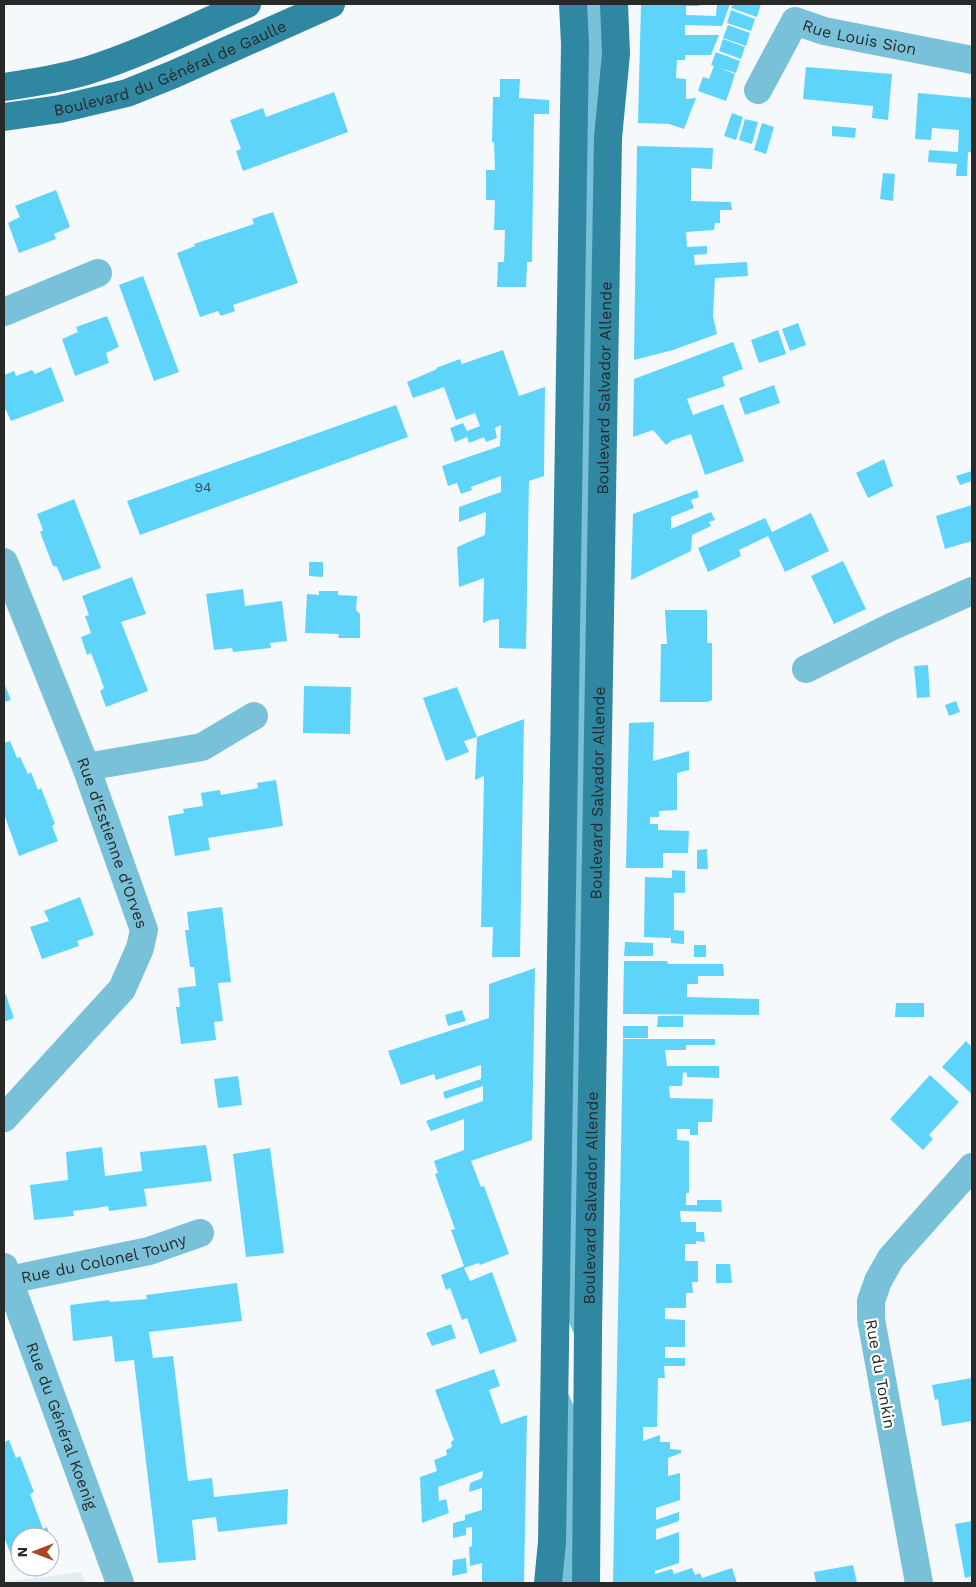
<svg xmlns="http://www.w3.org/2000/svg" width="976" height="1587" font-family="'Work Sans',sans-serif">
  <rect width="100%" height="100%" fill="#f6f9fb"/>
  <path fill="#e1edf2" d="M81,1572l5,11h-82v-1z"/>
  <path fill="#5fd4fa" d="M641,4h59l-1,2h-13v9l30,1 1,-12h13l-8,22 -37,-1v10h34l-8,20h-26v5h-8l-1,18 10,1v20l10,-1 -12,31 -15,-5 -31,-1z
    M733,4h28l-4,13 -26,-9z
    M731,10l24,9 -4,12 -24,-8z
    M728,25l22,8 -4,13 -23,-8z
    M723,39l22,8 -4,12 -22,-8z
    M716,52l24,9 -4,12 -17,-5 16,6 -4,13 -10,-3 10,3 -5,14 -28,-10 5,-14 6,2 5,-13 -3,-1z
    M806,67l86,7 -4,46 -16,-2 1,-12 -70,-7z
    M500,79h20l-1,19 30,2v14h-15l-2,148h-5l-1,25h-29l1,-25h6l1,-32h-11l1,-30h-9v-30h9l-1,-28h-2l1,-45h7z
    M334,92l14,40 -105,39 -7,-20 5,-2 -11,-29 33,-12 3,9z
    M918,93l54,5v54h-4l-1,24h-11l1,-12 -29,-2 1,-12 29,2 1,-22 -27,-2 -1,12 -16,-1z
    M732,113l11,4 -7,23 -12,-4z
    M745,119l13,3 -6,22 -13,-4z
    M762,123l12,4 -8,27 -12,-4z
    M832,126l24,2 -1,10 -23,-2z
    M637,146l76,2 -1,21 -21,-1v33l40,1 1,8h-12v13h-5l-1,7 -28,2 1,15 20,-1v8l-13,1 1,10 52,-3 1,14 -33,2 -2,38 4,18 -44,16 -39,10z
    M883,173l12,1 -2,27 -13,-2z
    M56,190l14,37 -16,7 2,5 -37,14 -11,-30 12,-6 -5,-11z
    M273,212l25,71 -65,22 2,6 -14,5 -3,-5 -18,6 -23,-64 18,-7 -1,-2 60,-20 -2,-5z
    M143,276l36,96 -25,9 -35,-96z
    M107,316l12,31 -13,6 3,10 -34,13 -13,-37 16,-7 -2,-5z
    M798,323l8,22 -16,6 -8,-22z
    M778,330l8,24 -27,9 -8,-23z
    M733,342l10,27 -21,8 3,9 -38,13 6,16 30,-11 21,57 -39,14 -14,-41 -20,7 -5,4 -13,-15 -20,7 1,-58z
    M503,350l16,46 26,-9 -1,89 -15,5 -3,168 -27,-1v-29l-9,1 -7,3 1,-45 -25,9 -2,-40 28,-12 1,-23 -27,10v-15l42,-15v-16l-30,11 1,3 -11,4 -4,-11 -9,3 -6,-20 58,-20 1,-21 -6,3 2,10 -11,4 -2,-5 -15,6 -2,-6 -12,5 -5,-14 13,-5 4,8 13,-5 -5,-13 -19,7 -12,-33 -31,11 -6,-16 30,-13 -1,-1 24,-9 2,5z
    M51,367l13,34 -53,20 -5,-11 -2,1v-36l10,-4 2,5 16,-6 3,4z
    M774,385l6,18 -35,12 -6,-17z
    M396,405l12,32 -268,98 -13,-34z
    M884,459l9,27 -25,12 -12,-25z
    M972,471v10l-12,4 -4,-9z
    M697,490l2,7 -8,3 3,8 -23,9v12l40,-17 4,8 -6,2 2,4 -19,9 -1,16 -60,29 2,-66z
    M74,499l27,69 -38,13 -6,-14 -4,-1 -13,-34 3,-2 -6,-16z
    M972,505v36l-27,8 -9,-33z
    M811,513l18,38 -44,21 -17,-36 -29,14 2,6 -33,16 -10,-24 67,-30 7,14z
    M843,561l23,48 -32,15 -23,-48z
    M309,562h14v15l-14,-1z
    M132,577l14,37 -25,8 27,69 -42,16 -6,-16 4,-3 -6,-17 -7,-18 -4,2 -6,-18 10,-4 -6,-17 4,-1 -7,-19z
    M243,589l2,17 37,-5 5,40 -17,2 1,5 -38,4 -1,-4 -18,2 -8,-56z
    M319,591h19v4l19,1 -1,14 4,4v24h-22l1,-4 -34,-1 2,-39 12,1z
    M665,610h42v33h5v57l-5,2h-47l1,-58h6z
    M928,665l2,32 -13,1 -3,-32z
    M4,683l7,17 -7,2z
    M304,686l47,1 -1,47 -47,-1z
    M457,687l20,50 -13,4 5,11 -23,9 -23,-63z
    M956,701l4,11 -11,4 -4,-11z
    M524,719l-4,238h-28l1,-30h-12l3,-151 -9,4 2,-43z
    M654,722l-1,39 36,-10v19l-12,3v37l-18,1v6h-9v7h8v6l31,1 -1,22h-25v15h-37l3,-145z
    M10,741l7,17 3,-1 8,17 3,-2 7,18 3,-2 14,36 -3,2 6,15 -39,15 -15,-42v-71z
    M276,780l7,46 -75,12 2,12 -35,6 -7,-40 16,-3 -1,-4 20,-3 -2,-13 19,-3 1,5 37,-7 -1,-5z
    M707,849l1,20h-11v-19z
    M672,870l13,1v22h-11v37l10,1v13l-13,-1v-5l-27,-1 1,-60 27,1z
    M80,897l14,38 -17,6 2,5 -37,13 -12,-32 19,-6 -5,-10z
    M222,907l9,75 -13,1 5,38 -9,1 2,18 -35,4 -5,-37h4l-2,-19 18,-2 -2,-19h-4l-5,-37h4l-2,-18z
    M625,942l28,1v13h-29z
    M694,945h12v12h-12z
    M624,961h43l1,3h55l1,12h-26v8h-11v13l72,2v16l-136,-1z
    M535,968l-3,172 -61,21 10,26 3,-1 25,68 -29,11 -1,-2 -15,5 6,13 22,-9 25,69 -37,13 -13,-36 -5,2 -12,-32 -4,2 -5,-15 23,-9 -13,-36 4,-1 -20,-55 3,-1 -4,-12 30,-11v-31l-33,12 -5,-10 57,-20v-15l-38,13 -2,-7 38,-13v-14l-45,15 -2,-6 -33,11 -13,-34 101,-33v-34z
    M4,990l10,28 -10,4z
    M896,1003h28v14h-29z
    M462,1010l4,11 -18,5 -3,-11z
    M658,1016h25v11h-26z
    M623,1026h25v12h-25z
    M623,1039h92v6h-29v5h-21l2,16h52v12l-32,-1v-4l-4,-1 -1,14h-13l1,12 43,1 -1,23h-14v13h-8v-6h-13v11l12,1v52h-3v12h11v-5h24l1,12 -42,-1 1,11h15v10h8l1,10 -9,-1v3h-11v17h13v21h-6l1,11h-7v15h-21v11l20,1v27h-20v11h20v8h-21l1,12h-7l-1,49h-14v14l17,-6v7h10v7l11,1v3l-13,5v18l12,-3v27l-24,8v12l23,-8v9l-23,8v11l23,-8v31l-24,8v3l17,-5 2,5 18,-6 3,7 5,-2 2,5 30,-10 5,15h-124z
    M966,1041l6,6v47l-30,-27z
    M930,1075l29,27 -30,33 4,4 -10,11 -33,-31z
    M238,1076l4,29 -24,3 -4,-29z
    M206,1145l6,36 -68,8 3,17 -38,5 -1,-5 -11,2 -24,3 1,5 -40,4 -4,-35 38,-5 -2,-28 36,-5 3,29 37,-5 -2,-19z
    M270,1148l14,105 -38,4 -13,-103z
    M716,1264h14l2,19h-16z
    M237,1283l5,38 -93,11 4,26 20,-2 15,125 24,-3 2,19 74,-8 -1,35 -69,8 -2,-15 -24,3 4,40 -38,3 -24,-203 -19,2 -3,-26 -39,5 -3,-36 39,-5 1,2 37,-3 -1,-4z
    M451,1324l5,14 -24,8 -6,-13z
    M494,1369l6,17 -11,4 12,34 26,-9 -3,168h-42v-20l-12,3 -1,-19 3,-1v-19l-6,1v7l-13,3v-15l12,-3v-5l17,-5v-22l-13,4 1,-9 12,-5 1,-7 -45,16 1,14 7,-2 3,14 -27,10 -2,-46 17,-6 -3,-11 13,-5 -1,-5 6,-3 -1,-5 3,-2 -19,-50z
    M972,1378v43l-30,5 -4,-27 -3,1 -3,-15z
    M9,1440l7,18 4,-2 14,36 -4,2 13,35 4,-2 6,18 -3,1v-9h-30v20l-7,3 -9,-23v-95z
    M972,1521v55l-7,2 -10,-54z
    M466,1558l1,15 -15,3 1,-16z
    M853,1565l4,18h-41l-2,-11z"/>
  <g fill="none" stroke-linecap="round" stroke-linejoin="round">
    <g stroke="#79c0d9" stroke-width="28">
      <path id="s1" d="M758,90l37,-69 29,10 148,29"/>
      <path d="M4,312l94,-39"/>
      <path id="s2" d="M4,562l82,205 58,163 -4,18 -18,41 -118,129"/>
      <path d="M806,669l85,-42 81,-36"/>
      <path d="M86,767l116,-20 52,-31"/>
      <path id="s3" d="M4,1267l116,316"/>
      <path id="s4" d="M4,1281l145,-30 51,-18"/>
      <path d="M588,1331l-16,-37 21,-1239 4,-51"/>
      <path d="M555,1398l15,35 -2,150"/>
      <path d="M919,1583l-48,-264v-18l7,-20 13,-23 81,-91"/>
    </g>
    <g stroke="#3087a2" stroke-width="28">
      <path d="M4,87c27,-4 55,-8 82,-16 55,-17 108,-44 161,-67"/>
      <path id="s5" d="M4,117l56,-8 67,-16 45,-18 159,-71"/>
      <path d="M548,1583l4,-41 23,-1498 -2,-40"/>
      <path id="s6" d="M586,1583l2,-252 20,-1193 8,-84 -2,-50"/>
    </g>
  </g>
  <g text-anchor="middle" stroke-width="4.5" stroke-linejoin="round" paint-order="stroke">
    <g font-size="14" fill="#36545e">
      <text x="203" y="492">94</text>
    </g>
    <g font-size="16" fill="#282a2a" stroke="#fff">
      <text dy="6" stroke="none"><textPath href="#s1" startOffset="145">Rue Louis Sion</textPath></text>
      <text dy="6" stroke="none"><textPath href="#s5" startOffset="174">Boulevard du Général de Gaulle</textPath></text>
      <text dy="6" stroke="none"><textPath href="#s6" startOffset="1195">Boulevard Salvador Allende</textPath></text>
      <text dy="6" stroke="none"><textPath href="#s6" startOffset="790">Boulevard Salvador Allende</textPath></text>
      <text dy="6" stroke="none"><textPath href="#s2" startOffset="301">Rue d'Estienne d'Orves</textPath></text>
      <text dy="6" stroke="none"><textPath href="#s6" startOffset="385">Boulevard Salvador Allende</textPath></text>
      <text dy="6" stroke="none"><textPath href="#s4" startOffset="102">Rue du Colonel Touny</textPath></text>
      <text transform="translate(881 1374) rotate(80)" y="6">Rue du Tonkin</text>
      <text dy="6" stroke="none"><textPath href="#s3" startOffset="169">Rue du Général Koenig</textPath></text>
    </g>
  </g>
  <rect width="976" height="1587" fill="none" stroke="#282a2a" stroke-width="10"/>
  <g transform="translate(35 1552) rotate(270)"><circle r="24" fill="#ffffff" stroke="#a9aaaa"/>
  <path d="M0-4L9 19L0 12L-9 19Z" fill="#ac4425"/>
  <text y="-8" font-size="14" font-weight="bold" text-anchor="middle" fill="#282a2a">N</text>
  </g>
</svg>
